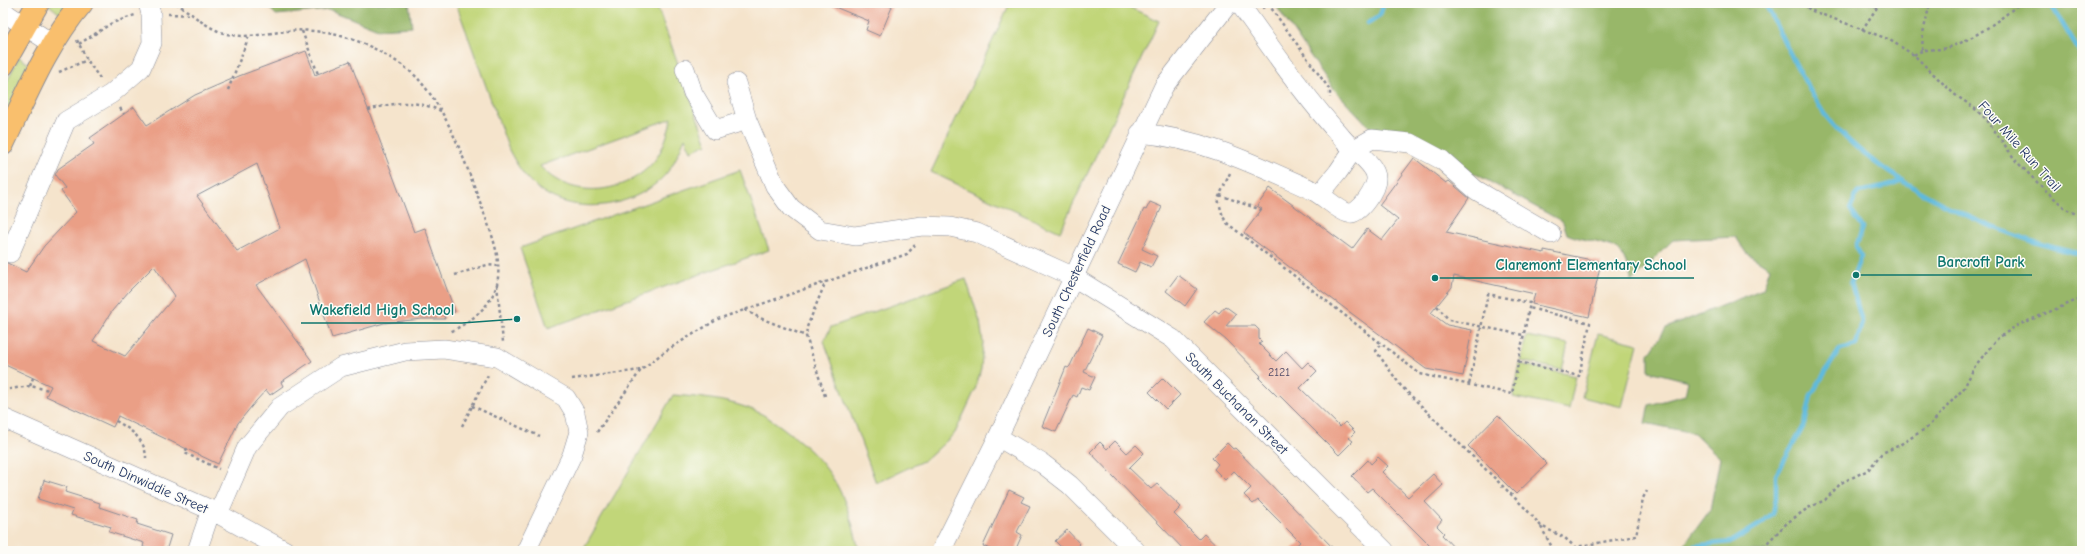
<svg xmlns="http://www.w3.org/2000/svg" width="2085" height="554" font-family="'Comic Neue',sans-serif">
  <rect width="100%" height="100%" fill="#fdfcf7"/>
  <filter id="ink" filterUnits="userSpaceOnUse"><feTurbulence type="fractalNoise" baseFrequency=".025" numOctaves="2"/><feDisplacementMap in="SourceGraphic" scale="8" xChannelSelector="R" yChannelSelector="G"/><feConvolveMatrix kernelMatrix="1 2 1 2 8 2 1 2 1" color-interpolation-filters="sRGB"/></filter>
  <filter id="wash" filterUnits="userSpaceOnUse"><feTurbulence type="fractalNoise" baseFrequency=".012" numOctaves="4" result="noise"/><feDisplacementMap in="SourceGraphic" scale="16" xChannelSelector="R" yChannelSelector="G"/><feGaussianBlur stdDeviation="0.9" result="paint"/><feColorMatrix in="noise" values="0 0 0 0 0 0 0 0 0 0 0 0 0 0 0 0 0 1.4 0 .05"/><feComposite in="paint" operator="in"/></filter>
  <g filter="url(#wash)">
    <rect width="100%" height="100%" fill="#f5e4cc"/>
    <path fill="#c1d679" stroke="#6e826c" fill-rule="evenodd" d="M50,3h20l-9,12 -12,-10z
      M456,3h200l51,141 -16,7 -6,-13c-5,12 -11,27 -20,37 -30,33 -90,42 -126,14 -14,-10 -22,-24 -30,-39zM672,118c-4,15 -8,30 -17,42 -28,35 -85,41 -115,6z
      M1010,3h110l39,18 -99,211 -129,-60z
      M19,57l12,9 -28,59v-36z
      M740,170l29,80 -221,78 -28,-80z
      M966,279l14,43 3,20 -2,27 -6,21 -20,43 -28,26 -51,24 -52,-142 7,-14z
      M1598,334l40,10 -16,63 -40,-10z
      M1526,336l42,8 -6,26 -41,-9z
      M1520,364l56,12 -7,33 -56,-12z
      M673,395c24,2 49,4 72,12 16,5 29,14 42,24 46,34 60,65 72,120h-277z"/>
    <path fill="#98b769" stroke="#5a7364" d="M264,3h145l3,24 -34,2 -48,-19 -54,5z
      M1274,3h808v548h-402l30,-41 10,-52 -26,-25 -49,-10 4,-18 36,-10 3,-14 -39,-10v-17l17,-26 97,-39 7,-21 -24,-15 -10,-16 -63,3 -41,41c-3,-9 -6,-22 -12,-29 -7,-9 -41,-12 -53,-18l-4,-12 -151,-83 -37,-6 -43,-46z"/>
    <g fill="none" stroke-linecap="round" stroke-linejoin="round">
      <path stroke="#5fbadd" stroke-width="4.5" d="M1765,3c15,30 29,60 46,89 5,7 9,16 14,23 52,66 175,124 257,139
        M2050,3l32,53
        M1368,23l12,-8 4,-12
        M1693,546l38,-4 31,-19 11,-10 3,-14v-24l29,-51 6,-29 29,-46 16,-4 6,-23 -11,-40 10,-26 -5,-10 7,-18 -13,-19 8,-17 26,-5 19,-7"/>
    </g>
    <g id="blocks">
      <path fill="#ea9f86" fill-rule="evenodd" d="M825,3h58l9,4 -12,29 -14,-6 3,-9z
        M306,51l9,24 35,-14 64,171 11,-4 30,84 -11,3 1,4h-23l-38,4 -52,15 -27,-79 -49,26 56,76 -31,21 2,4 -13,9 -4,-5 -10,11 -18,22 -20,41 -100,-48 -5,11 -67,-31 5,-10 -48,-22v-103l23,11 18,-26 32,-34 -15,-21 4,-3 -10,-13 3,-6 36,-25 -4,-6 44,-31 13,18 48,-30 44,-19zM257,164l23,64 -43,23 -40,-55zM154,266l21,30 -50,60 -32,-15 19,-30 17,-20z
        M1414,158l32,25 3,-2 20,17 -23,34 98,21v-3l57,12 -12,55 -57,-13 3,-10 -81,-18 -2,11 -21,26 16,12 25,5 -9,46 -37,-7 -182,-136 18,-24 -5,-3 13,-18 82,61 15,-20 15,11 16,-20 -19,-15z
        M1150,202l12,5 -20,42 15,7 -6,11 -11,-5 -5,10 -17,-8 26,-55 2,1z
        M1178,275l19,14 -12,17 -19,-15z
        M1225,306l11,8 -10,12h29l4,4v9l3,3 -3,2 17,17 10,-10 16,17 6,-6 9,9 -17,17 40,39 5,-5 10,10 -6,6 4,3 -14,14 -59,-59 -2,1 -19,-19 2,-2 -35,-36 -22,-18 11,-12 4,3z
        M1088,328l14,7 -18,37 11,5 -6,13 -8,-3 -4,10 -4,-2 -17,37 -14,-6 24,-59 2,1 2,-2z
        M1163,378l17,17 -14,14 -17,-17z
        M1498,415l49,49 -31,30 -48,-48z
        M1115,441l12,12 9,-8 8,8 -15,15 22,21 6,-5 24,23 -7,7 25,25 5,-5 18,17h-37l-95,-99 10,-10 7,7z
        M1227,443l6,6 2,-1 101,103h-46l10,-9 -42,-42 -5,4 -9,-9 7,-7 -17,-17 -9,9 -11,-11 4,-5 -6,-6z
        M1378,457l10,9 -6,6 26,25 25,-23 10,11 -18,17 17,18 -5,6 7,7 -2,2 15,16h-22l-63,-63 -5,4 -15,-16 16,-16 3,4z
        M44,480l23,7 -2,5 35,11 -1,4 39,13 -1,4 34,11 -5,16h-12l-11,-4 1,-4 -35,-11 2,-5 -40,-12 2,-5 -35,-11z
        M1009,490l15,7 -3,5 9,4 -13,26 5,3 -7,16h-21l-11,-5z
        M1067,530l13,14 -7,7h-8l-10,-10z"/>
    </g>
  </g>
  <g filter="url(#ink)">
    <use href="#blocks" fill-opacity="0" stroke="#888a95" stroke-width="1"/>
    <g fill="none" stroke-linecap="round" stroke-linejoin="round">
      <defs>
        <path id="minor" d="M3,10l5,5 45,29
          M685,69l8,24 22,37 32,-10
          M736,83l11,37 28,66 16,22 29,22 35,6 67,-10 28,1 27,6 95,43 101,63 212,212
          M1140,133c64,6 114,31 172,57 11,5 25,20 36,23 11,3 29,-25 28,-35 0,-14 -23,-28 -32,-38 -39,-43 -72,-91 -105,-137
          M1320,194l18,-22 15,-22 19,-11 38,4 32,17 34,30 75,44
          M10,253l56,-132 45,-27 30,-26 11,-25 -1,-29 -3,-11
          M3,418l208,92 75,41
          M998,437l45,27 27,21 66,66
          M218,514l29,-67 33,-40 61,-40 64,-16 39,-2 53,8 69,41 9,15 4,19 -7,23 -46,96
          M197,551l14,-41
          M941,551l57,-114 166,-351 65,-83"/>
        <path id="major" d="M3,65l35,-62
          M3,144c23,-48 44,-100 79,-141"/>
      </defs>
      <use href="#minor" stroke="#888a95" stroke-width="20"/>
      <use href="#major" stroke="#888a95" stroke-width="24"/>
      <path stroke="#888a95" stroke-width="2.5" stroke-dasharray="3 3" stroke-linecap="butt" d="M176,3c17,11 31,26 51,31 20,5 41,-1 60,-3 29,-3 63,5 88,18 15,8 34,19 45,32 29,34 43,76 59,118 9,27 24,56 18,85 -6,23 -27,38 -47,48
        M1803,3l7,7 78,29 26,16 40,39 19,13 14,13 29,41 24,24 26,24 16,8
        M1262,8l7,-3 61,85v8
        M168,14l25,1
        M1862,30l18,-27
        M302,31l16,43
        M77,40l10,20 14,20
        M79,44l33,-21 23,-8
        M1922,50l1,-17 7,-30
        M1914,55c13,-9 22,-3 36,-8 25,-9 49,-26 70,-44
        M59,72l28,-12
        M228,90l21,-54
        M120,108l4,6
        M368,110c29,-8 45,-11 73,1
        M1230,173l-12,26 5,18 5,7 192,150 92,20 18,-91 -42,-9 -19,91
        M1220,195l41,15
        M455,275l32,-10 11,1
        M497,285l6,57
        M1437,306l12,14 74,15
        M745,310l15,8 46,18
        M1381,345l-5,6 25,35 125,123 15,17 24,12 10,9 61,-11 7,-38 4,-7
        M1519,362l60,14 11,-53 -61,-15
        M572,379l69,-9
        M30,386l3,-8
        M3,390l27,-4 19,4
        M825,396l-19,-60 1,-9 19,-46
        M472,406l67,30
        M116,421c14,8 30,19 30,37
        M462,426l27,-53
        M597,432l44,-62 23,-18 54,-33 189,-65 8,-9
        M187,448l-2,5 34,16
        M1541,527l13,24
        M1759,551l28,-28 21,-15 17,-8 16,-17 27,-13 14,-17 16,-7 30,-19 36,-39 11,-22 22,-27 19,-13 66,-28"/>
      <use href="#minor" stroke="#fff" stroke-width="19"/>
      <use href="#major" stroke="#f9bf6d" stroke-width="22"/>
    </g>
  </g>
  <g text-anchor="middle" stroke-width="3" stroke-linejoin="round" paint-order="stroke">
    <g font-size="12" fill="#4f4b68">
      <text x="1279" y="376">2121</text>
    </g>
    <g font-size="14" fill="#1b2f5e" stroke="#fdfcf7">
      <text transform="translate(2020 146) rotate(48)" y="5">Four Mile Run Trail</text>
      <text transform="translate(1076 271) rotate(-65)" y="5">South Chesterfield Road</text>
      <text transform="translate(1237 403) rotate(45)" y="5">South Buchanan Street</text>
      <text transform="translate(146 482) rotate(24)" y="5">South Dinwiddie Street</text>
    </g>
  </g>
  <path fill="none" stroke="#0f766e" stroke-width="1.5" d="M1856 275L1929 275H2032M1435 278L1487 278H1694M517 319L462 323H301"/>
  <g fill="#0f766e" stroke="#fdfcf7" stroke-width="1.5">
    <circle cx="1856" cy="275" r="4"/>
    <circle cx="1435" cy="278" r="4"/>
    <circle cx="517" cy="319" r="4"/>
  </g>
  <g font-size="15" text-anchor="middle" font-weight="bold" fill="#0f766e" stroke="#fdfcf7" stroke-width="3" stroke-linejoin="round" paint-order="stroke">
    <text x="1981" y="267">Barcroft Park</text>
    <text x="1591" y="270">Claremont Elementary School</text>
    <text x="382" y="315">Wakefield High School</text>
  </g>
  <rect width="2085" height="554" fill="none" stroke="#fdfcf7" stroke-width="16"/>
</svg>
